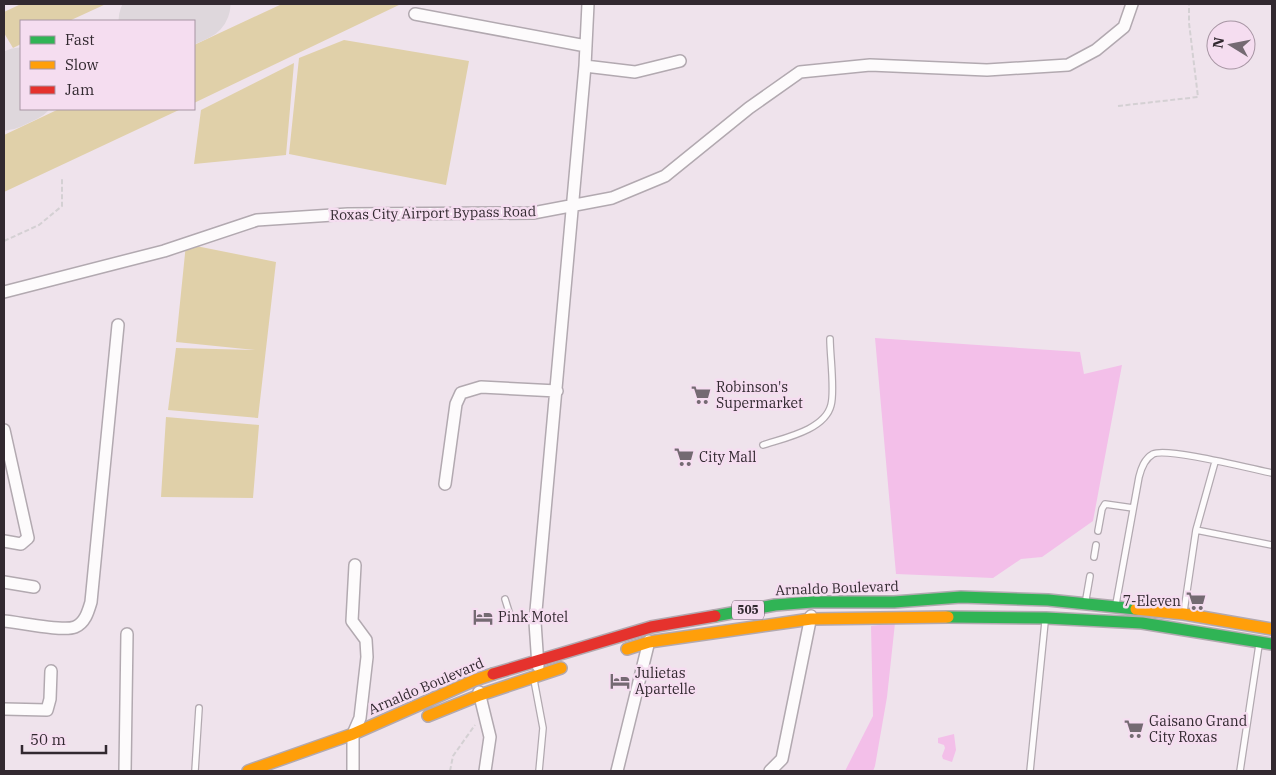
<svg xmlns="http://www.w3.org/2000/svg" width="1276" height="775" font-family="'IBM Plex Serif',serif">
  <rect width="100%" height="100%" fill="#efe3ec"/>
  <path fill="#e0d0a9" d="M21,4h85l-37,17h-48v23l-8,4 -9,-15v-21z
    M282,4h119l-207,99v-58z
    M344,40l125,21 -23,124 -157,-31 10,-96z
    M294,63l-8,92 -92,9 7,-54z
    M59,109h122l-177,83v-57z
    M186,244l90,18 -18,156 -90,-8 8,-62 79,2 -79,-8z
    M166,417l93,8 -6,73 -92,-1z"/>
  <path fill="#f3bfe9" d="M875,338l205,14 4,22 38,-9 -29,156 -51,36 -21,2 -28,19 -97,-4z
    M895,623l-8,74 -12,69 -2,5h-28l28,-55 -2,-90z
    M954,734l2,16 -4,12 -9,-3 -1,-3 3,-8 -1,-3 -6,-2v-5z"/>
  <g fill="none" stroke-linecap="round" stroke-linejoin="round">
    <path stroke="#ded7dc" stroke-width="75" d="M156,21l37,-17
      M4,93l17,-8"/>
    <defs>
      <path id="lane" d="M763,445c21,-7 62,-15 68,-40 4,-14 -1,-50 -1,-66
        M1196,530l76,15
        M1098,531l4,-22 3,-5 28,4
        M1094,557l2,-12
        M505,599l5,16 25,7
        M1086,599l4,-23
        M1116,604l23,-127c2,-8 5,-18 14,-23 14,-7 99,15 119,19
        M1184,611l12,-81 19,-68
        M534,680l9,48 -4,43
        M195,771l4,-63
        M1030,771l15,-149
        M1240,771l19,-126"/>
      <path id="street" d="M415,14l171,32
        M585,66l50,6 45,-11
        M4,292l160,-41 93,-31 91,-6 185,-1 79,-15 53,-22 84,-68 51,-36 70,-7 117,5 81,-5 28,-15 28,-23 8,-23
        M4,430l24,108 -7,6 -17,-3
        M445,484l11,-80 5,-11 20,-6 76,4
        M4,582l30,5
        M4,621c14,1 59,11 71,6 10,-4 13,-15 16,-25l27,-277
        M538,666l-3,-44 50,-556 3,-62
        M479,692l11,45 -5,34
        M4,709l43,1 3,-11 1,-28
        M125,771l2,-137
        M353,771v-37l7,-16 7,-61 -1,-17 -14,-19 3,-56
        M617,771l32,-130
        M770,771l12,-12 29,-143"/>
      <path id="fast" d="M715,616l60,-11 37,-3h82l67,-5 87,3 88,9
        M948,617l98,1 96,5 130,21"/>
      <path id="slow" d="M1136,609l48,5 88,15
        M627,649l22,-7 162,-23 137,-2
        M428,716l52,-21 81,-27
        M248,771l105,-37 122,-54 18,-6"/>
      <path id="jam" d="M493,674l158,-47 64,-11"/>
    </defs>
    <use href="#lane" stroke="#b2a9b0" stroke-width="8"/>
    <use href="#street" stroke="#b2a9b0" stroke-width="14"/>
    <use href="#fast" stroke="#b2a9b0" stroke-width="14"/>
    <use href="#slow" stroke="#b2a9b0" stroke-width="14"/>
    <use href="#jam" stroke="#b2a9b0" stroke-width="14"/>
    <path stroke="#d4d0d3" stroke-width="2" stroke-dasharray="5 2.5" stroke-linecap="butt" d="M1118,106l80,-9 -9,-74v-19
      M4,241l35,-16 23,-19v-29
      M450,771l3,-15 22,-31"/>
    <use href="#lane" stroke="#fdfbfc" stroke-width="5.5"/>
    <use href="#street" stroke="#fdfbfc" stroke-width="11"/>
    <use href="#fast" stroke="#30b455" stroke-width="11"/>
    <use href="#slow" stroke="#ff9f0a" stroke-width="11"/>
    <use href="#jam" stroke="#e5322d" stroke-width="11"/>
  </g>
  <defs>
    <symbol id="supermarket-bare" viewBox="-9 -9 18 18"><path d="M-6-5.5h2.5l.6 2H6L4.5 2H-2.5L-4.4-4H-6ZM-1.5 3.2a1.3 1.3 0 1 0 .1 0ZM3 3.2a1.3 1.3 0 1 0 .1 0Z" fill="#746a72" stroke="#f5ddf0" stroke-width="2.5" paint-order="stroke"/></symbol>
    <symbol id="hotel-bare" viewBox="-9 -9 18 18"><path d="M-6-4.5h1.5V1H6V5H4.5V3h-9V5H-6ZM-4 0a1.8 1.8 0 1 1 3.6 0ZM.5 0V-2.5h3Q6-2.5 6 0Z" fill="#746a72" stroke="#f5ddf0" stroke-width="2.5" paint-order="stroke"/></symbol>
  </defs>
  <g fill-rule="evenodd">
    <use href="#supermarket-bare" x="687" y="381" width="28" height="28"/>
    <use href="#supermarket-bare" x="670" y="443" width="28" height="28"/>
    <use href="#supermarket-bare" x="1182" y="587" width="28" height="28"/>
    <use href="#hotel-bare" x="469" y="603" width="28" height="28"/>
    <use href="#hotel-bare" x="606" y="667" width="28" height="28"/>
    <use href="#supermarket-bare" x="1120" y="715" width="28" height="28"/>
  </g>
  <g text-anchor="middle" stroke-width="5" stroke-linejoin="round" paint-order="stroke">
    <rect fill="#f5ddf0" stroke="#6c5f6a" stroke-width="1" x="732" y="600.5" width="32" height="19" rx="4"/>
    <g font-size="12" font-weight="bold" fill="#322930">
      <text x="748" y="614">505</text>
    </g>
    <g font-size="14" fill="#322930" stroke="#f5ddf0">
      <text transform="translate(433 213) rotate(-1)" y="5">Roxas City Airport Bypass Road</text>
      <text transform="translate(837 588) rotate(-2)" y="5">Arnaldo Boulevard</text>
      <text transform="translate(426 686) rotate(-23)" y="5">Arnaldo Boulevard</text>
    </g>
    <g font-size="14" fill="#322930" stroke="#f5ddf0" text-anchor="start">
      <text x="716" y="392">Robinson's<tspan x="716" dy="16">Supermarket</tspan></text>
      <text x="699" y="462">City Mall</text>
      <text x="1181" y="606" text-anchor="end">7-Eleven</text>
      <text x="498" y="622">Pink Motel</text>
      <text x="635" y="678">Julietas<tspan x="635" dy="16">Apartelle</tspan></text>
      <text x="1149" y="726">Gaisano Grand<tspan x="1149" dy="16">City Roxas</tspan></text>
    </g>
  </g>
  <rect width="1276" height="775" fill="none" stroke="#322930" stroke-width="10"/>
  <rect x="20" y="20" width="175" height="90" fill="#f5ddf0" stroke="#a795a3"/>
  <rect x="30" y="36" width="25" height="8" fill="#30b455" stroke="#a795a3"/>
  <text x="65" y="45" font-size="15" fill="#322930">Fast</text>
  <rect x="30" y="61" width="25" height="8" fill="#ff9f0a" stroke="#a795a3"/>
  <text x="65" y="70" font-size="15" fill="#322930">Slow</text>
  <rect x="30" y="86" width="25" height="8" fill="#e5322d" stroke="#a795a3"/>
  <text x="65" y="95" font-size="15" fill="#322930">Jam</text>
  <g transform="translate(1231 45) rotate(280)"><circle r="24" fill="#f5ddf0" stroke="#a795a3"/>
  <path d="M0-4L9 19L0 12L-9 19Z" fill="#746a72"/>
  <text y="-8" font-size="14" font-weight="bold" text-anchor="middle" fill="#322930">N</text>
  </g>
  <path d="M22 745v8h84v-8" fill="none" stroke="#322930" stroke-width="2.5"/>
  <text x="30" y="745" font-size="15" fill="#322930" stroke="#f5ddf0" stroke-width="4" paint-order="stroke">50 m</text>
</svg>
